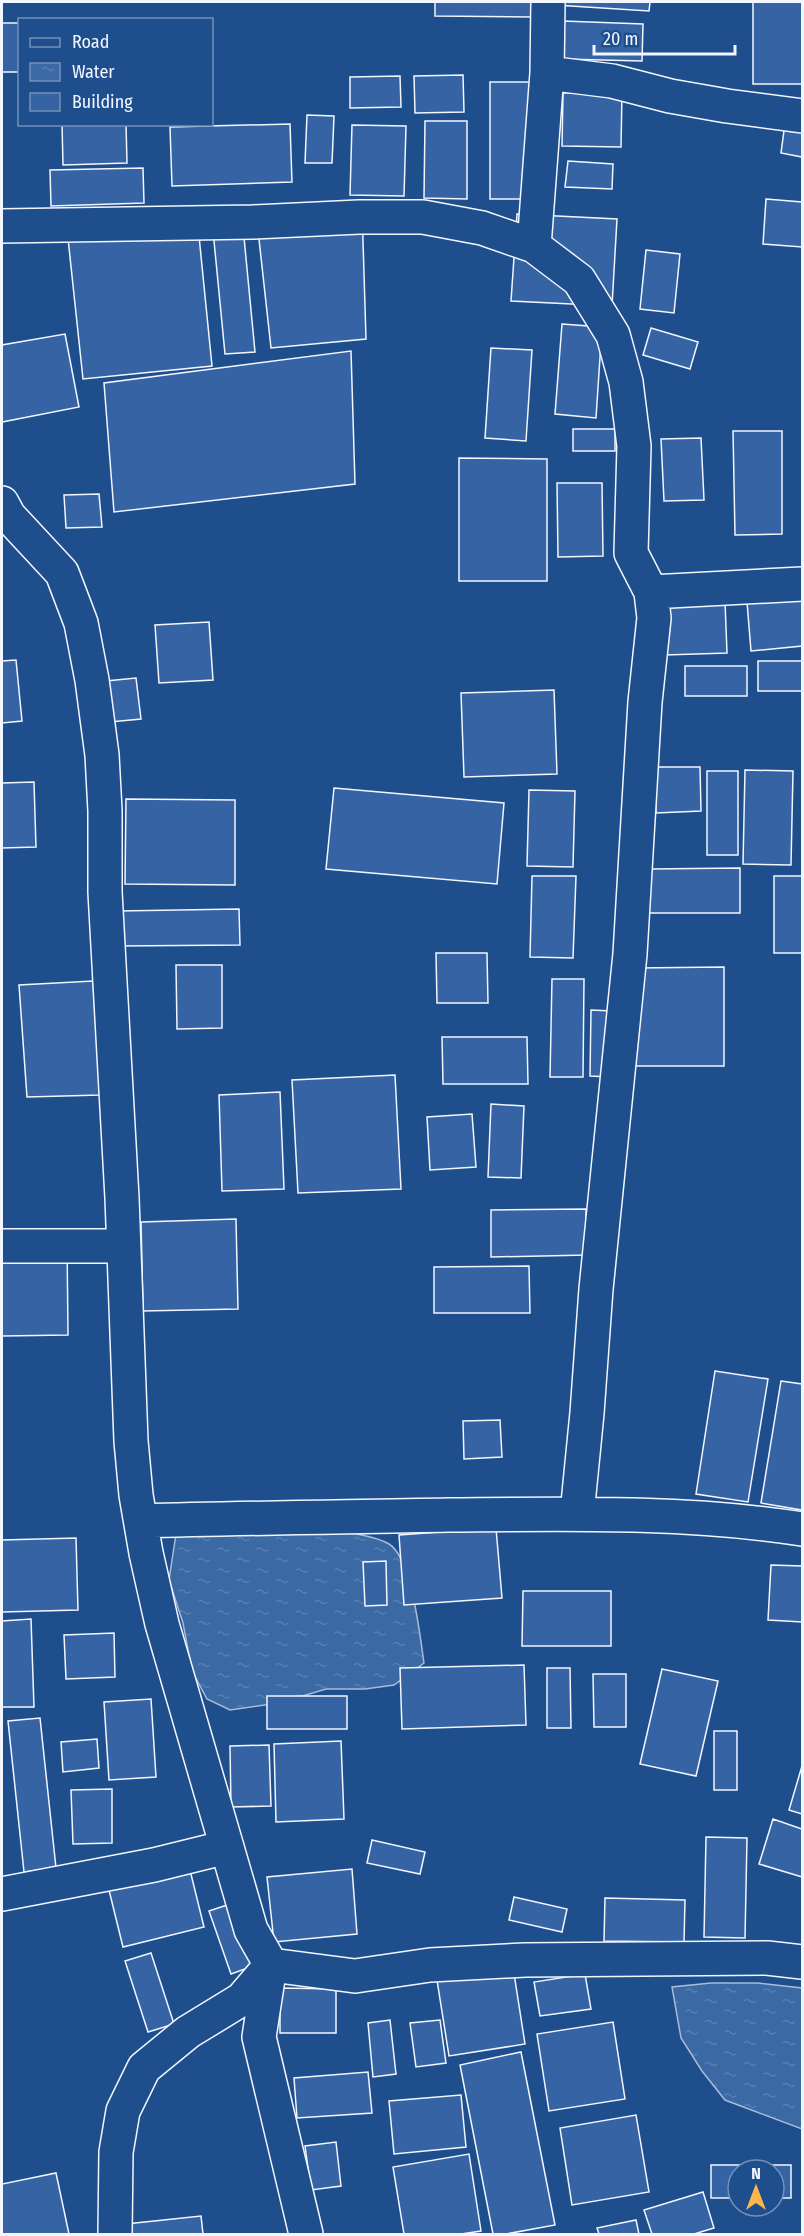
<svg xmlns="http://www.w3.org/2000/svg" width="804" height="2236" font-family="'Fira Sans Condensed',sans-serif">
  <defs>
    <pattern id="water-ripples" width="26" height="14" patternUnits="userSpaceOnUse" patternTransform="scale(1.5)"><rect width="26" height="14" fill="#3b69a3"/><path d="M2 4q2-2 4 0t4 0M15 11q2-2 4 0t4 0" fill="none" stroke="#587fb1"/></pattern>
  </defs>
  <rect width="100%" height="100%" fill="#1f4e8c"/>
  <path fill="url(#water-ripples)" stroke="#a8bbd7" stroke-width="1.5" d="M348,1532c12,3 30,5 41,12 23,14 31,93 35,119l-30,22 -29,4h-39l-47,14 -49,7 -23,-11 -15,-28 -9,-48 -14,-43 7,-46z
    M711,1983h47l44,5v141l-77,-29 -23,-29 -21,-33 -9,-51z"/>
  <path fill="#3563a3" stroke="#f2f6ff" stroke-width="1.5" d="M435,2h97v15l-97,-1z
    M555,2h95l-1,9 -94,-6z
    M753,2h49v82h-49z
    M563,21l80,3 -1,37 -80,-2z
    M2,23h18v49h-18z
    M463,75l1,37 -49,1 -1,-37z
    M400,76l1,31 -51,1v-31z
    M490,82h45v117h-45z
    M563,93h59l-1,54 -59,-1z
    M307,115l27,1 -2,47h-27z
    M425,121h42v78l-43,-1z
    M785,123l17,3v31l-21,-4z
    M62,124h64l1,39 -64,2z
    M290,124l2,58 -120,4 -2,-59z
    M352,125l54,1 -2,70 -54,-1z
    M568,161l45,3 -1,25 -47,-2z
    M143,168l1,35 -93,3 -1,-36z
    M766,199l36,3v45l-39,-3z
    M241,206l14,146 -30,2 -14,-144z
    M362,208l4,131 -95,9 -15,-136z
    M517,214l100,5 -5,87 -101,-5z
    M197,216l15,150 -129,13 -16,-150z
    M646,250l34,4 -6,59 -34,-4z
    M562,324l40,3 -6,91 -41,-4z
    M651,328l47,14 -8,27 -47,-14z
    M65,334l14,73 -77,15v-77z
    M491,348l41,2 -6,91 -41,-3z
    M351,351l4,133 -241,28 -10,-129z
    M573,429h42v22h-42z
    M733,431h49v103l-47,1z
    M701,438l3,62 -40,1 -3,-62z
    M459,458l88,1v122h-88z
    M557,483h45l1,73 -45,1z
    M99,494l3,33 -36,1 -2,-33z
    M802,597v49l-51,5 -4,-49z
    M725,601l2,52 -62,2 -2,-52z
    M209,622l4,58 -54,3 -4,-58z
    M16,660l6,61 -20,2v-62z
    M758,661h44v30h-44z
    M685,666h62v30h-62z
    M136,678l5,41 -31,3 -4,-41z
    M554,690l3,84 -93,3 -3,-84z
    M655,767h45l1,44 -45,2z
    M745,770l48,1 -2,94 -48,-1z
    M707,771h31v84h-31z
    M34,782l2,65 -34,1v-65z
    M334,788l170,15 -7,81 -171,-15z
    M529,790l46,1 -2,76 -46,-1z
    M126,799l109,1v85l-110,-1z
    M740,868v45h-91v-44z
    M532,876h44l-3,82 -43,-1z
    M774,876h28v77h-28z
    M239,909l1,36 -122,1v-35z
    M436,953h51l1,50h-51z
    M176,965h46v63l-45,1z
    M724,967v99h-88v-98z
    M552,979h32l-1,98h-33z
    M93,981l7,114 -73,2 -8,-112z
    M591,1010l21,1 -2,66 -20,-1z
    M442,1037h85l1,47h-85z
    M395,1075l6,114 -103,4 -6,-113z
    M280,1092l4,97 -62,2 -3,-96z
    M491,1104l33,2 -3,72 -33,-1z
    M472,1114l4,53 -46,3 -3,-53z
    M586,1209l1,46 -96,2v-47z
    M236,1219l2,90 -95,2 -2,-89z
    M67,1238l1,97 -66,1v-97z
    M529,1266l1,47h-96v-46z
    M715,1371l53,8 -20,123 -52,-8z
    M781,1381l21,3v126l-41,-7z
    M500,1420l2,37 -38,2 -1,-38z
    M496,1528l6,70 -98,7 -5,-70z
    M76,1538l2,72 -76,2v-72z
    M386,1561l1,44 -22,1 -2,-44z
    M771,1565l31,1v56l-34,-2z
    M523,1591h88v55h-89z
    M31,1619l3,88h-32v-86z
    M114,1633l1,44 -49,2 -2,-44z
    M524,1665l2,60 -124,4 -2,-61z
    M547,1668h23l1,60h-24z
    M662,1669l56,12 -22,95 -56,-12z
    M593,1674h33v53h-32z
    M267,1696h80v33h-80z
    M151,1699l5,78 -47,3 -5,-78z
    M40,1718l16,150 -32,4 -16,-151z
    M714,1731h23v59h-23z
    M97,1739l2,29 -36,4 -2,-30z
    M341,1741l3,78 -68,3 -2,-78z
    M269,1745l2,61 -40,1 -1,-61z
    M802,1766v48l-13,-4z
    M112,1789v54l-39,1 -2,-54z
    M773,1819l29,10v48l-43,-13z
    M706,1837l41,1 -2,100 -41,-1z
    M372,1840l53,12 -5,22 -53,-11z
    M188,1862l16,65 -81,20 -16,-65z
    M352,1869l5,65 -83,8 -7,-65z
    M514,1897l53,12 -5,23 -53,-12z
    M605,1898l80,2 -1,42 -80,-1z
    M233,1903l23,62 -25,9 -22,-63z
    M151,1953l23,71 -26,8 -23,-71z
    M513,1967l12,77 -76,12 -12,-76z
    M585,1974l6,35 -51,7 -6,-34z
    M280,1988l56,1v44h-56z
    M390,2020l6,54 -23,3 -5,-54z
    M440,2020l6,43 -30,4 -6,-44z
    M613,2022l12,77 -76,12 -12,-77z
    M521,2052l34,173 -49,9h-13l-33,-169z
    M368,2072l4,41 -75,5 -3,-40z
    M461,2095l5,52 -72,7 -5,-53z
    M636,2115l13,77 -77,13 -12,-77z
    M336,2142l5,44 -30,4 -6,-44z
    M469,2154l12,77 -20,3h-57l-11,-67z
    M711,2165h80v33h-17v-28h-36v28h-27z
    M56,2173l13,61h-67v-50z
    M703,2192l11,36 -20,6h-42l-8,-24z
    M201,2216l2,18h-76l-1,-10z
    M636,2220l3,14h-40l-2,-6z"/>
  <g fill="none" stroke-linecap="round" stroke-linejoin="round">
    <defs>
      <path id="street" d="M547,73l65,8 58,15 57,10 75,10
        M2,226l251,-4 106,-5h64l59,11 52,18 45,34 34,55 13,47 8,64 -3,107 20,39 3,26 -9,84 -15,252 -34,335 -9,124 -10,101
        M534,246l13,-173 1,-71
        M2,503l7,13 53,57 19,50 11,57 10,75 3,56v81l17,306 9,243 5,54 10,58 16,71 89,306 20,35 84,11 75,-11 95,-5 242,-2 35,4
        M651,592l151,-8
        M2,1246h121
        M141,1521c103,-3 205,-4 308,-6 116,-1 239,-4 353,14
        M2,1894l152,-29 73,-18
        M270,1966l-11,71 47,197
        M115,2234l1,-82 7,-41 21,-43 44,-36 54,-33 29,-34"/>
    </defs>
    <use href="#street" stroke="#f2f6ff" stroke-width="36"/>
    <use href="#street" stroke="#1f4e8c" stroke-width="33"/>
  </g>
  <rect width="804" height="2236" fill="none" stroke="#f2f6ff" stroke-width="6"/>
  <rect x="18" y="18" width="195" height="108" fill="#1f4e8c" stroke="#7391ba" stroke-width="1.5"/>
  <rect x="30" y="38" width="30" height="9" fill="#1f4e8c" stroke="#7391ba" stroke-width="1.5"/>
  <text x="72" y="48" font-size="18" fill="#f2f6ff">Road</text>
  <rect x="30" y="63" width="30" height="18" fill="url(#water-ripples)" stroke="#7391ba" stroke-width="1.5"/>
  <text x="72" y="78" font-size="18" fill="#f2f6ff">Water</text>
  <rect x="30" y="93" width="30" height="18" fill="#3563a3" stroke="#7391ba" stroke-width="1.5"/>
  <text x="72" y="108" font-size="18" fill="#f2f6ff">Building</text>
  <g transform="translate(756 2188)"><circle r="28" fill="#1f4e8c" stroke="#7391ba" stroke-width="1.5"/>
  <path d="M0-4.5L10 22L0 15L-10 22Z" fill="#ffb74d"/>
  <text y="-9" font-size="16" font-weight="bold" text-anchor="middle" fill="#f2f6ff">N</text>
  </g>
  <path d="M594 45v9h141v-9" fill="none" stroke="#f2f6ff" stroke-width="3"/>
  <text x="603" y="45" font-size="18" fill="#f2f6ff" stroke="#1f4e8c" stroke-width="4.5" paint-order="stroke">20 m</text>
</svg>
